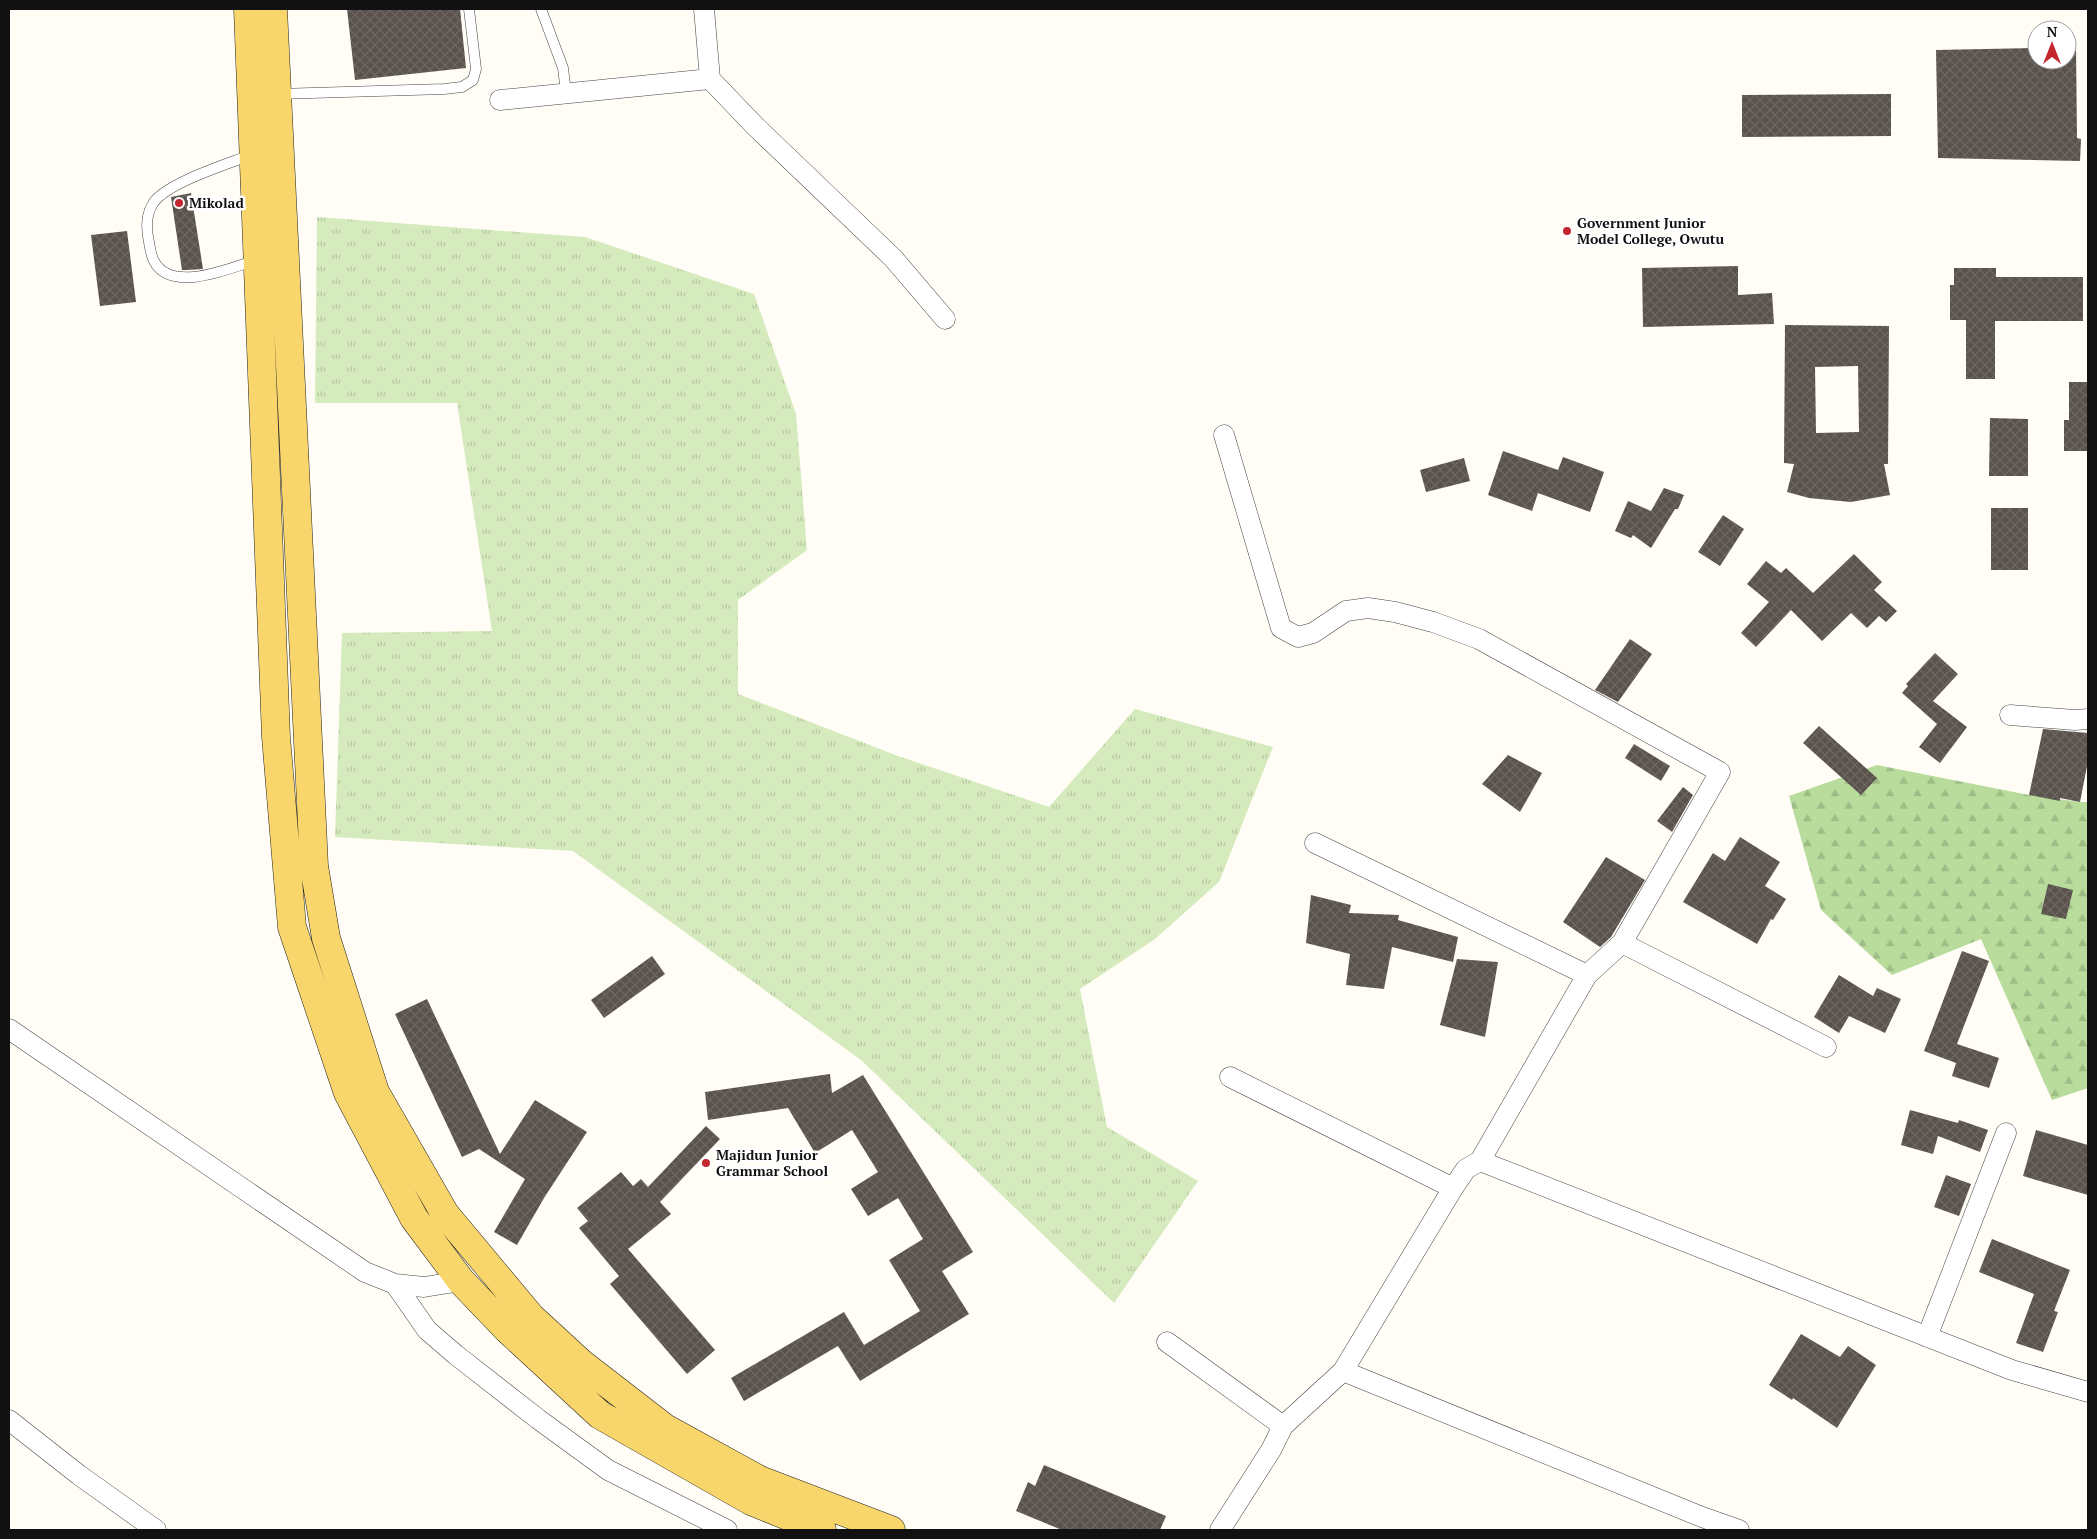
<svg xmlns="http://www.w3.org/2000/svg" width="2097" height="1539" font-family="'PT Serif',serif">
  <defs>
    <pattern id="grass-tufts" width="24" height="20" patternUnits="userSpaceOnUse" patternTransform="scale(1.25)"><rect width="24" height="20" fill="#d5ebbd"/><path d="M3 7l-1-3M5 7V3M7 7l1-3M15 17l-1-3M17 17v-4M19 17l1-3" fill="none" stroke="#b6c8a1"/></pattern>
    <pattern id="forest-firs" width="22" height="20" patternUnits="userSpaceOnUse" patternTransform="scale(1.25)"><rect width="22" height="20" fill="#b9dc9c"/><path d="M5 1l3.5 6h-7zM16 11l3.5 6h-7z" fill="#9ebc85"/></pattern>
    <pattern id="building-cross-hatch" width="8" height="8" patternUnits="userSpaceOnUse" patternTransform="scale(1.25)"><rect width="8" height="8" fill="#5a524d"/><path d="M0 0l8 8M0 8l8-8" fill="none" stroke="#6d6662"/></pattern>
  </defs>
  <rect width="100%" height="100%" fill="#fffdf5"/>
  <path fill="url(#grass-tufts)" d="M317,217l268,20 169,57 42,120 11,136 -69,50v94l160,62 151,51 86,-98 138,38 -54,135 -64,57 -75,50 27,138 91,54 -84,122 -253,-243 -288,-209 -238,-14 7,-204 150,-2 -35,-228h-142z"/>
  <path fill="url(#forest-firs)" d="M1877,765l152,30 51,7h8v286l-36,12 -71,-161 -89,36 -71,-65 -32,-114z"/>
  <path fill="url(#building-cross-hatch)" fill-rule="evenodd" d="M347,9h113l6,59 -111,12z
    M2067,47h9l1,91 4,1 -1,22 -142,-3 -2,-108 101,-2v12h30z
    M1891,94v42l-149,1v-42z
    M191,193l12,76 -16,1h-5l-11,-73z
    M127,231l9,71 -36,4 -9,-71z
    M1738,266v29l34,-2 2,31 -131,3 -1,-59z
    M1954,268h42v9h87v44h-88v58h-29v-59h-16v-35h4z
    M1785,325l104,1 -1,138h-4l6,31 -39,7 -42,-4 -22,-6 7,-28 -10,-1zM1858,366l1,66 -43,1 -1,-66z
    M2069,382h19v69h-24v-31h5z
    M1990,418l38,1v57h-39z
    M1503,451l55,19 5,-13 41,15 -14,40 -52,-19 -6,18 -44,-16z
    M1464,458l6,23 -44,11 -6,-22z
    M1664,488l20,7 -6,14h-3l-24,39 -18,-13 -2,3 -16,-7 13,-30 23,10z
    M1991,508h37v62h-37z
    M1723,515l21,14 -24,37 -22,-14z
    M1854,554l28,28 -8,8 23,21 -11,11 -7,-6 -12,12 -16,-15 -29,28 -31,-31 -35,37 -15,-14 28,-31 -22,-18 19,-23 15,12 5,-5 27,25z
    M1630,639l22,15 -34,48 -23,-12z
    M1935,653l23,21 -25,27 34,26 -27,36 -21,-16 18,-23 -35,-31 6,-7 -2,-2z
    M1819,726l58,52 -16,17 -58,-52z
    M2043,729l45,4v28l-8,41 -20,-4v3l-31,-6z
    M1634,744l36,22 -9,15 -36,-23z
    M1508,755l34,18 -22,39 -38,-28z
    M1683,787l10,8 -21,37 -15,-11z
    M1740,837l40,25 -15,24 21,13 -13,21 -2,-1 -14,25 -74,-42 30,-49 12,8z
    M1606,857l39,23 -34,57 -11,10 -37,-25z
    M2048,884l25,6 -7,29 -25,-5z
    M1311,895l40,10 -2,8 50,2 -1,5 60,17 -5,25 -61,-15 -8,42 -38,-4 4,-31 -44,-11z
    M1962,951l27,10 -32,83 42,14 -10,30 -37,-12 4,-13 -32,-12z
    M652,956l13,18 -61,44 -13,-18z
    M1457,959l41,3 -13,75 -45,-12z
    M1839,975l34,21 4,-8 24,11 -16,34 -36,-17 -10,17 -25,-16z
    M427,999l73,155 35,-54 52,32 -43,66 -27,47 -23,-13 31,-53 -46,-30 -17,8 -67,-143z
    M830,1074l2,19 31,-18 110,177 -31,19 27,43 -109,67 -22,-35 -94,55 -13,-23 113,-66 20,33 56,-34 -31,-51 34,-21 -25,-41 -30,18 -17,-27 27,-17 -26,-42 -37,23 -27,-45 -80,12 -3,-28z
    M1910,1110l48,13 1,-3 29,10 -8,22 -42,-16 -5,18 -32,-9z
    M706,1126l14,13 -60,63 11,12 -43,35 87,101 -28,24 -77,-90 9,-8 -40,-48 9,-7 -11,-13 44,-36 12,14 8,-7 7,8z
    M2036,1130l52,15v50l-65,-19z
    M1946,1175l25,9 -12,32 -25,-9z
    M1992,1239l78,31 -16,41 4,1 -15,40 -27,-9 18,-49 -55,-22z
    M1801,1334l39,23 8,-11 28,19 -39,63 -44,-30 -1,2 -23,-15z
    M1044,1465l122,51 -6,14h-98l-46,-19 12,-29 7,4z"/>
  <g fill="none" stroke-linecap="round" stroke-linejoin="round">
    <defs>
      <path id="service" d="M541,9l22,59 3,25
        M278,94l166,-5 18,-2 11,-7 3,-11 -7,-60
        M253,154c-25,10 -84,28 -99,48 -8,11 -8,27 -5,40 1,6 2,14 5,19 17,33 76,7 102,-1"/>
      <path id="minor" d="M710,79l45,47 138,132 52,61
        M500,100l210,-21 -6,-70
        M2010,715l65,5 13,-1
        M1315,843l272,132
        M1622,943l204,104
        M9,1029l356,243 30,12 29,3 37,-6
        M1230,1077l223,111
        M1480,1161l532,209 76,22
        M395,1284l32,46 29,25 82,64 70,51 119,60
        M1927,1337l79,-204
        M1167,1342l116,84
        M1343,1371l359,146 37,13
        M9,1420l70,55 77,55
        M1220,1530l51,-80 12,-24 60,-55 110,-183 13,-19 14,-8 107,-186 35,-32 98,-171 -241,-133 -46,-17 -38,-10 -27,-4 -22,3 -33,22 -15,4 -17,-9 -57,-193"/>
      <path id="primary" d="M248,9l28,728 16,190 56,166 66,125 47,63 47,49 92,85 151,86 71,29
        M273,9l41,857 12,72 49,154 70,122 86,103 50,46 84,65 95,52 131,50"/>
    </defs>
    <use href="#service" stroke="#444" stroke-width="11"/>
    <use href="#minor" stroke="#444" stroke-width="21"/>
    <use href="#primary" stroke="#222" stroke-width="29"/>
    <use href="#service" stroke="#fff" stroke-width="10"/>
    <use href="#minor" stroke="#fff" stroke-width="20"/>
    <use href="#primary" stroke="#f9d66b" stroke-width="28"/>
  </g>
  <g fill="#c4262e" stroke="#fff" stroke-width="2">
    <circle cx="179" cy="203" r="5"/>
    <circle cx="1567" cy="231" r="5"/>
    <circle cx="706" cy="1163" r="5"/>
  </g>
  <g text-anchor="middle" stroke-width="5" stroke-linejoin="round" paint-order="stroke">
    <g font-size="14" font-weight="bold" fill="#111" stroke="#fff" text-anchor="start">
      <text x="189" y="208">Mikolad</text>
      <text x="1577" y="228">Government Junior<tspan x="1577" dy="16">Model College, Owutu</tspan></text>
      <text x="716" y="1160">Majidun Junior<tspan x="716" dy="16">Grammar School</tspan></text>
    </g>
  </g>
  <rect width="2097" height="1539" fill="none" stroke="#111111" stroke-width="20"/>
  <g transform="translate(2052 45)"><circle r="24" fill="#ffffff" stroke="#a0a0a0"/>
  <path d="M0-4L9 19L0 12L-9 19Z" fill="#c4262e"/>
  <text y="-8" font-size="14" font-weight="bold" text-anchor="middle" fill="#111111">N</text>
  </g>
</svg>
